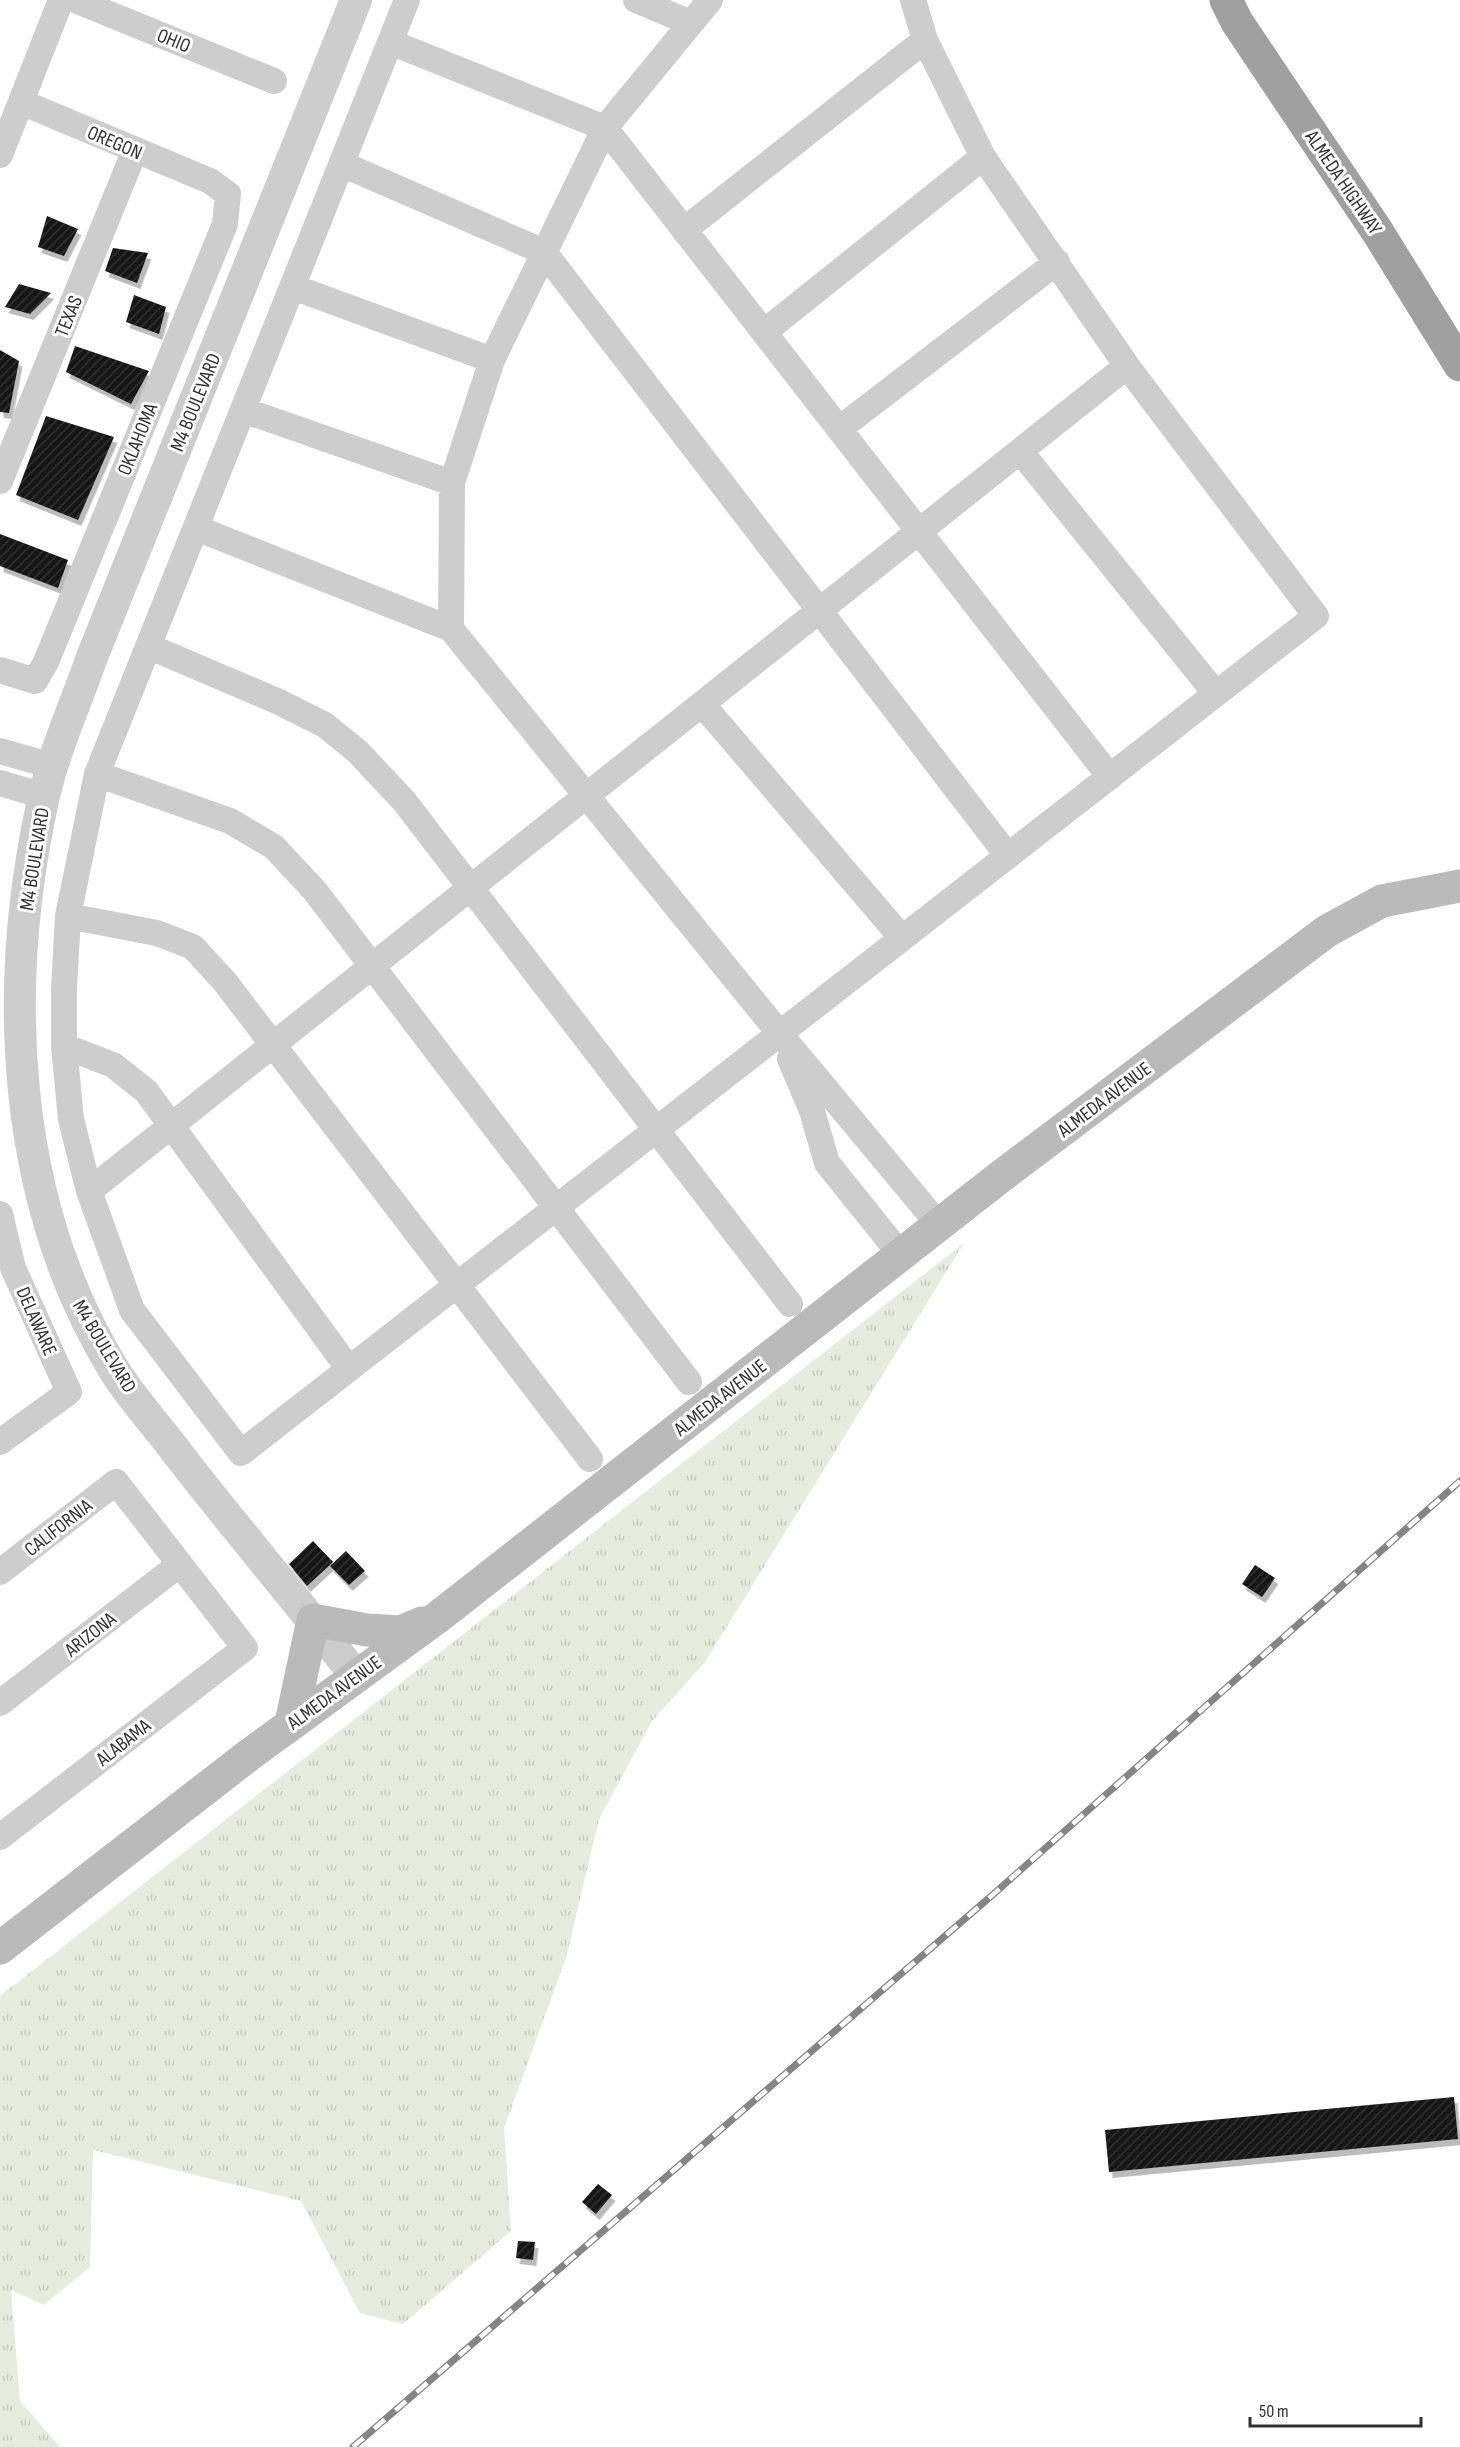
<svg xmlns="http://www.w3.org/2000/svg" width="1460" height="2447" font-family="'Sofia Sans Condensed',sans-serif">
  <defs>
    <pattern id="grass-tufts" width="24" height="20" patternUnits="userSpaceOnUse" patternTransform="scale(1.5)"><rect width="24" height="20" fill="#e7ecdf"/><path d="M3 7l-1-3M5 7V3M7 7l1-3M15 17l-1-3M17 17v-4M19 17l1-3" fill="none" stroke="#c6cbc0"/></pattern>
    <pattern id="building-hatch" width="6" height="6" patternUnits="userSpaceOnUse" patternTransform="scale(1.5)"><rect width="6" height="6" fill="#171717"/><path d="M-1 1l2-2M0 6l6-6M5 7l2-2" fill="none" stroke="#303030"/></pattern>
    <filter id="shadow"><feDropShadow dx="3.5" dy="6" stdDeviation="0" flood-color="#0004"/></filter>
  </defs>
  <rect width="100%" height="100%" fill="#fff"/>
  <path fill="url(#grass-tufts)" d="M964,1243l-259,419 -53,59 -53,98 -33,139 -62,170 7,103 -108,93 -43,-11 -59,-112 -208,-51 -3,117 -46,38 -33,-15 9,111 40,46h-60v-451z"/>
  <path fill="url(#building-hatch)" filter="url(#shadow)" d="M47,216l31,13 -14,27 -26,-9z
    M113,248l35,5 -11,30 -32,-12z
    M19,284l32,9 -21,21 -25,-7z
    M134,295l32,12 -7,27 -33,-12z
    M75,346l74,25 -18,33 -65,-32z
    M0,350l19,11 -10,52 -9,-1z
    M46,416l68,21 -36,83 -62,-25z
    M0,534l68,26 -10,28 -58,-22z
    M313,1541l20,21 -26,24 -18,-22z
    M346,1551l19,20 -16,14 -19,-19z
    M1255,1565l20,13 -13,19 -20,-13z
    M1454,2097l4,42 -349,33 -4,-42z
    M598,2184l14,11 -16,19 -14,-12z
    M518,2241l17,1 -2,18 -17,-2z"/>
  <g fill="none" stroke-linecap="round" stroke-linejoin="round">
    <path stroke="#cdcdcd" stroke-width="26" d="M75,0l199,81
      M407,0l-310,774 -29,142 -4,73v57l7,73 18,72 43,119 109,143 1075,-837 -189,-250 -144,-209 -58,-117 -12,-40
      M636,0l55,23
      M390,42l215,86 505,649
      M0,155l61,-155
      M342,164l202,88 464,604
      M684,230l241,-190
      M293,287l199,73
      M764,332l219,-175
      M243,410l209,73
      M839,429l218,-167
      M1020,451l196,243
      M0,481l135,-331
      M196,528l255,101 329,405 159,191
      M451,629l1,-146 40,-123 113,-232 105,-128
      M148,646l129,55 48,24 33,27 46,49 386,503
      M0,670l35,11 11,-19 179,-438 3,-30 -18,-13 -189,-79
      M702,704l200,234
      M0,751l52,15
      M97,774l133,47 44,26 41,44 374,491
      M0,783l44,13
      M68,916l89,17 36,14 32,35 365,477
      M64,1046l49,19 33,26 203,278
      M790,1059l22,52 15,52 74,92
      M89,1191l1038,-825
      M0,1214l13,54 56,124 -69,50
      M0,1572l116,-90 129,166 -245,189
      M0,1703l180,-139"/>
    <path stroke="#cdcdcd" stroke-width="32" d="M355,1675c-57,-74 -119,-146 -177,-221 -20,-27 -44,-53 -62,-81 -106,-170 -115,-386 -72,-577 11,-47 32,-93 48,-139l264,-657"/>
    <path stroke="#bababa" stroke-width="33" d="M291,1723l22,-103 54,10 34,2 21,-9
      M0,1948l249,-193 189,-138 562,-440 327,-246 55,-30 78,-15"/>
    <path stroke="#a0a0a0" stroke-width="33" d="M1226,0l11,22 140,209 83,134"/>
    <defs>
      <path id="rail" d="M353,2447l636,-549 471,-417"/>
    </defs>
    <use href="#rail" stroke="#858585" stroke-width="7"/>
    <use href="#rail" stroke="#fff" stroke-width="4.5" stroke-dasharray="14" stroke-linecap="butt"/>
  </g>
  <g text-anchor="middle" stroke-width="6" stroke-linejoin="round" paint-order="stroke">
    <g font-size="20" fill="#303030" stroke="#fff">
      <text transform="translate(174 40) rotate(22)" y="7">OHIO</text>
      <text transform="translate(115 142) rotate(23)" y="7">OREGON</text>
      <text transform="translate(1344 182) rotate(56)" y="7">ALMEDA HIGHWAY</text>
      <text transform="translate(68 316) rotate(-68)" y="7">TEXAS</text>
      <text transform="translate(195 402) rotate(-68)" y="7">M4 BOULEVARD</text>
      <text transform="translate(137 439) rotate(-68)" y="7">OKLAHOMA</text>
      <text transform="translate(34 859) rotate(-81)" y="7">M4 BOULEVARD</text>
      <text transform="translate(1104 1099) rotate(-37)" y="7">ALMEDA AVENUE</text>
      <text transform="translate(37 1321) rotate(66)" y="7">DELAWARE</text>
      <text transform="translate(105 1346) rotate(59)" y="7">M4 BOULEVARD</text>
      <text transform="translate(720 1397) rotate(-38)" y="7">ALMEDA AVENUE</text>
      <text transform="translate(58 1527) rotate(-38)" y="7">CALIFORNIA</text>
      <text transform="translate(90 1634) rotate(-38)" y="7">ARIZONA</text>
      <text transform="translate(334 1692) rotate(-36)" y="7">ALMEDA AVENUE</text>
      <text transform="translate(123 1742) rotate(-38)" y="7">ALABAMA</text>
    </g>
  </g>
  <path d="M1250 2417v9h171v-9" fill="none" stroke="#303030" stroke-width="3"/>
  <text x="1259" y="2417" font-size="18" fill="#303030" stroke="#ffffff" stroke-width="4.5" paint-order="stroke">50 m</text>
</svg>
